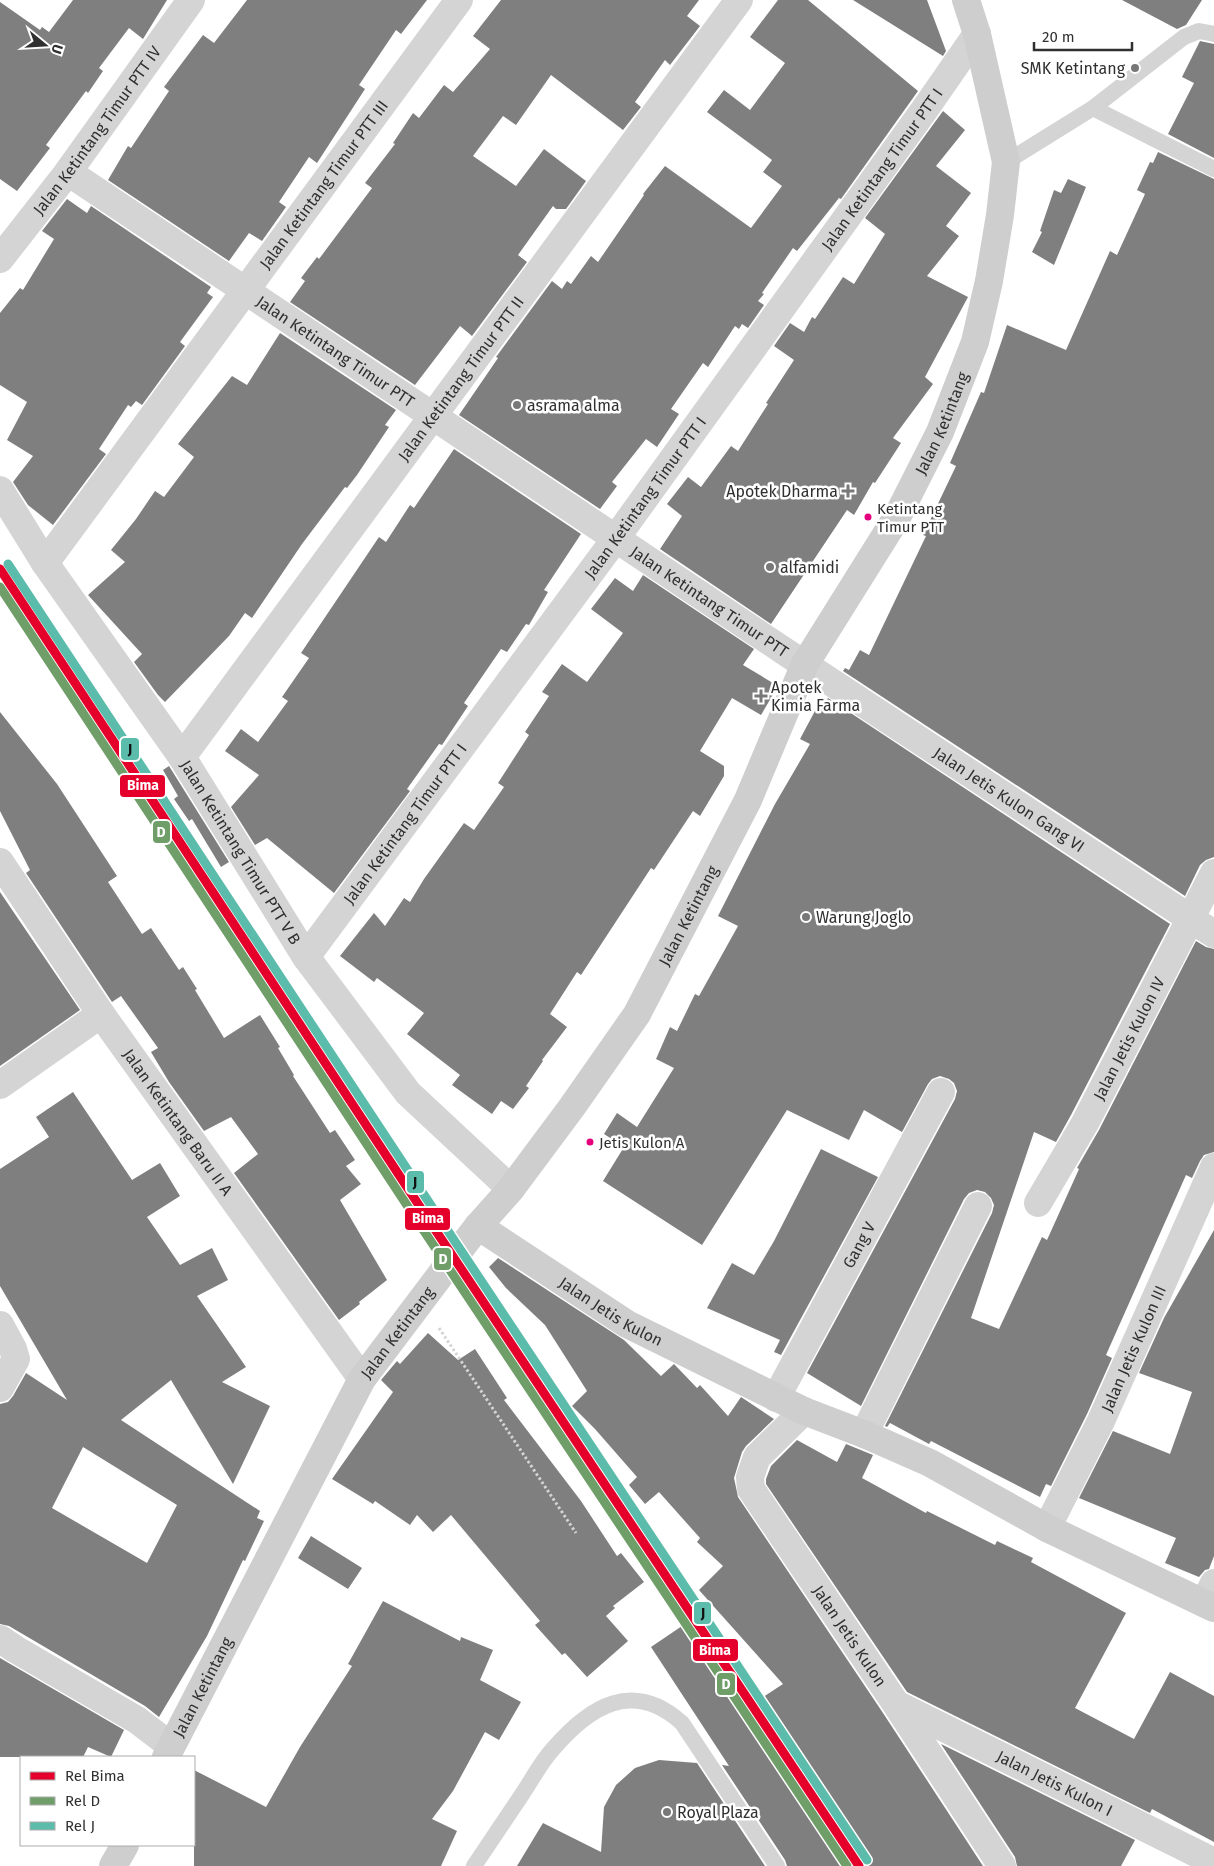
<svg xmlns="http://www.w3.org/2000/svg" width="1214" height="1866" font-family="'Fira Sans',sans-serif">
  <rect width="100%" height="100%" fill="#fff"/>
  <path fill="#7f7f7f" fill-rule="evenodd" d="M73,0h94l-24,39 -14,-11 -30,40 4,3 -15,22 -2,-2 -40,54 4,3 -33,43 -17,-12v-177l40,28 2,-3 7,5z
    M247,0h180l-26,34 -5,-4 -37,55 6,4 -48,74 -8,-6 -30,45 7,5 -24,34 -13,-8 -20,28 -121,-81 20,-34 3,2 38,-57 -5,-4 39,-52 11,8z
    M501,0h198l-12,16 13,10 -30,39 -5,-5 -30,42 6,5 -18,23 -72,-55 -35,50 -13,-9 -30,40 43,30 28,-37 42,32 -20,28h-10l-3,-3 -35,49 9,7 -55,74 -12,-10 -45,59 -125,-83 15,-21 -4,-3 16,-21 2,2 53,-71 -7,-5 30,-39 -2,-1 20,-30 6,5 25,-33 9,7 37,-43 -17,-13z
    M778,0h30l110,91 -77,108 -2,-1 -42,53 -4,-3 -31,45 2,1 -6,7 6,4 -16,23 -6,-4 -3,5 -4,-3 -27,41 -5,-4 -32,46 8,5 -22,33 -11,-8 -34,43 5,4 -17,23 -141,-94 39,-57 -2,-1 56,-76 10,8 5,-8 4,3 20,-28 7,6 46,-67 -1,-1 22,-28 86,62 31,-42 -19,-14 9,-12 -65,-48 17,-22 26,20 35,-47 -35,-26z
    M853,0h74l19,51 -3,5z
    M1122,0h80l-16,25 -9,4z
    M1200,41l14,3v114l-46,-24 26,-51 -12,-6z
    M943,111l22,19 -29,36 35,27 -25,33 13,10 -32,40 41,21 -43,80 8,7 -40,54 8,5 -26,40 -2,-1 -19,33 -7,-5 -76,114 -111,-75 22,-33 -15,-12 21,-27 13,10 30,-41 7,5 30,-47 -2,-1 28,-43 -20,-14 16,-23 14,9 8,-15 3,2 28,-42 11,7 31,-50 -20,-16z
    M1158,152l56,27v678l-8,3 -6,5 -15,31 -342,-225 2,-3 4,2 11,-20 9,5 57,-119 -3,-1 33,-69 -6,-3 31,-71 3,1 23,-68 59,25 44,-99 7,4 28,-61 -8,-4 13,-28 3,1z
    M1068,179l18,8 -32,78 -22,-13 10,-20 -2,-1 14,-41 7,3z
    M67,199l20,14 4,-7 120,81 -4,6 6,4 -33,45 5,4 -43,59 -6,-4 -5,6 -3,-2 -29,44 7,5 -53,71 -25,-20 -15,-23 20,-26 -26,-16 20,-38 -27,-17v-72l20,-25 3,2 31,-51 -12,-8z
    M280,333l116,77 -11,15 4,2 -32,48 -10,13 -2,-1 -43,57 -50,74 -7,-5 -16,23 -64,66 -7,-7 -24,-33 8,-8 -54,-59 37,-33 -14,-12 25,-31 19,-28 9,6 30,-40 -16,-13 54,-68 15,9z
    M454,449l127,85 -37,56 4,2 -19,33 -3,-1 -19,28 -6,-3 -37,54 4,3 -26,39 -3,-1 -32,45 3,2 -76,102 -67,-55 -12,7 -24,-38 28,-32 -34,-24 16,-22 17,13 30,-41 -6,-4 27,-39 -8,-5 78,-116 7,5 24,-37 4,3z
    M643,575l111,74 -11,16 35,21 -17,29 -29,-17 -32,53 24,15v10l-24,40 -7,-5 -39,59 -3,-2 -70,107 -4,-3 -27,42 17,13 -25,33 1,1 -17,25 3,2 -16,21 -12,-8 -9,13 -40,-29 8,-10 -53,-41 17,-21 -47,-35 -3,4 -34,-26 34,-43 11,13 19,-28 6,4 14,-23 40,-56 10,7 30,-43 -6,-4 31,-48 -4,-3 24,-36 -7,-4 20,-28 25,18 36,-49 -32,-24 24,-31 18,13z
    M828,698l342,226 -99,191 -15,27 -22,-10 -63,186 28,11 43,-92 5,3 32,-71 -2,-1 22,-38 97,-189 10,6 8,2v203l-10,3 -4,6 -8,17 -6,-3 -80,180 6,3 -25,56 -36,72 -5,-2 -6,13 -109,-56 -2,3 -39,-21 -3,4 -2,-1 107,-213 2,-8 -3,-7 -6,-6 -8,-2 -8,3 -5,6 -103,207 -54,-33 148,-274 2,-8 -3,-8 -5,-4 -9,-3 -8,3 -4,5 -26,48 -38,-22 -15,30 -62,-30 -85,135 -99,-64 21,-34 -20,-13 13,-21 20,14 37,-59 -18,-9 14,-32 7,4 18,-37 4,2 39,-70 -20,-10 57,-112 35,-60 -10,-5 16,-30 4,2z
    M0,712l57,72 60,92 -9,6 34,52 9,-6 28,42 4,-3 14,22 -2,1 29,48 36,-23 20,32 -2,1 16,27 -1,1 37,57 5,-3 20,30 -9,6 15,18 -21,16 47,80 -28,22 1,2 -21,16 -105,-147 24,-19 -27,-37 -27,14 -35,-49 -18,-30 7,-4 -37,-52 -9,6 -86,-129 4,-3 -30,-59z
    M169,766l60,96 -8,5 -29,-48 -3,2 -15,-22 4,-3 -15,-26z
    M0,892l80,118 -80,56z
    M73,1092l59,88 28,-17 20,33 -33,21 33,48 32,-17 16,32 -31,16 49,71 -24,15 48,24 -37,78 -62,-104 -50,40 139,91 -3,7 7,3 -19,40 -2,-1 -36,76 -48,81 -14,-11 -136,-80 -9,-2v-220l8,-2 5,-6 13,-23 41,27 -67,-114v-117l49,-32 -13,-20zM83,1447l94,58 -30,58 -95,-55z
    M821,1149l57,28 -97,178 -7,-3 6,-12 -73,-32 25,-45 22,12 20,-34z
    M1214,1230v326l-5,13 -4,1 -6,7 -34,-14 11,-25 -97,-40 34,-67 57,23 22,-62 -53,-19 25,-55z
    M498,1258l126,82 37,36 13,-12 1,1 22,23 3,-3 28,31 13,-19 33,22 -28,27 -4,6 -8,26 4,19 145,216 100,153h-196l-2,-6 -63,-95 7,1 -78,-119 31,-21 57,87 44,-29 -84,-94 24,-24 -26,-24 3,-4 -41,-46 -14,12 -16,-19 8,-8 -42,-48 -23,-23 15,-15 -42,-66 -39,-37 -17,-21z
    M428,1333l30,27 17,-11 32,49 -3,2 77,101 36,55 4,-3 23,29 -31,24 2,2 -9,8 22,25 -41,36 -22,-24 -3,2 -27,-30 5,-4 -89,-106 -18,17 -16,-17 -7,10 -35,-24 -2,3 -41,-25 61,-87 -12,-12 16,-19 3,3z
    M797,1440l40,22 9,-18 27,11 -11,23 64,35 1,-2 68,34 2,-4 36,17 -2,4 95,51 -51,95 59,31 36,-67 44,24v146l-62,-33 -2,4 -243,-121 -141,-208v-5l5,-13z
    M311,1536l51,32 -14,21 -50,-31z
    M383,1601l77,40 1,-4 32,13 -13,30 41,22 -22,38 -14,-8 -32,59 -21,28 25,12 -16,35h-247v-96l72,37 34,-60 52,-81 -4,-2z
    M0,1658l124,72 -13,27 -23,-10 -5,10h-83z
    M941,1744l194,96 -14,26h-104l-2,-9z
    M659,1760l38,3 68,103h-248l26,-43 58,29 3,-45 12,-22 19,-17z"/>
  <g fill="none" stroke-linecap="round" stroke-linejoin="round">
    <path stroke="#d4d4d4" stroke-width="3" stroke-dasharray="2.5 2.5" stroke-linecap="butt" d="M439,1328l137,205"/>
    <path stroke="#d4d4d4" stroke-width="16" d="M1093,108l91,-71 15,-6 15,3
      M1006,162l87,-54 121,61
      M474,1866c16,-24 33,-49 49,-73 10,-15 18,-31 30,-44 37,-43 80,-70 129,-26l95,143"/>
    <g stroke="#d4d4d4" stroke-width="28">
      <path id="s1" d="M68,172l719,481 427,281"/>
      <path id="s2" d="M0,259l68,-87 123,-172"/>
      <path id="s3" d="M0,490l45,73 137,194 124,200 102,136 103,96"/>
      <path id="s4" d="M45,563l414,-563"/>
      <path id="s5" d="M182,757l557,-757"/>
      <path id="s6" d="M0,862l101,152 261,365"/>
      <path id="s7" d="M306,957l310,-419 309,-429 52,-75"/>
      <path d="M0,1085l101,-71"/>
      <path id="s8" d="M1038,1203l47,-80 129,-250"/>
      <path d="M0,1325l13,24 3,10 -16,29"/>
      <path id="s9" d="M776,1398l165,-306"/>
      <path id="s10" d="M804,1411l-47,46 -7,20 1,12 145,215 106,162"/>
      <path d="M864,1434l114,-228"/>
      <path id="s11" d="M1047,1528l54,-107 113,-254"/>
      <path d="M1204,1603l10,-20"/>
      <path d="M0,1639l15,10 122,71 34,26"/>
      <path id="s12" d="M898,1705l316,157"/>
    </g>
    <g stroke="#cecece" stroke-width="28">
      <path id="s13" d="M478,1226l149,98 177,87 60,23 66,29 117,65 167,80"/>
      <path id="s14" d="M166,1757l196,-378 92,-122 24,-31 33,-37 61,-82 65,-93 111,-214 57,-136 92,-147 43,-85 35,-90 14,-61 11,-66 6,-53 -29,-128 -11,-34"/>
      <path d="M113,1866l12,-21"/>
    </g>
    <defs>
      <path id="rail-1" d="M0,569l428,650 431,647"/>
      <path id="rail-2" d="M0,587l420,638 427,641"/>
      <path id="rail-3" d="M8,564l428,649 431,647"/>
    </defs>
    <use href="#rail-1" stroke="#fff" stroke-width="12"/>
    <use href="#rail-2" stroke="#fff" stroke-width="12"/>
    <use href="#rail-3" stroke="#fff" stroke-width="12"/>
    <use href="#rail-1" stroke="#e4002b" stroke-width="9"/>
    <use href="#rail-2" stroke="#6f9e68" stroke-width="9"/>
    <use href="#rail-3" stroke="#5cbcac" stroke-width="9"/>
  </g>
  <g fill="#787878" stroke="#fff" stroke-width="2">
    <circle cx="1135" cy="68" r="5"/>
    <circle cx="517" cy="405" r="5"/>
    <path d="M845.5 483.5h5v5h5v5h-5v5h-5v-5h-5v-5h5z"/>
    <circle cx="770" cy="567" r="5"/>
    <path d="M758.5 688.5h5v5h5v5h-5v5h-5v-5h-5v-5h5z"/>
    <circle cx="806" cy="917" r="5"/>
    <circle cx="667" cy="1812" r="5"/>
  </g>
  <g fill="#e5007d" stroke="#fff" stroke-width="2">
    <circle cx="868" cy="517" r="4.5"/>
    <circle cx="590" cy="1142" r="4.5"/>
  </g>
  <g text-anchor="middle" stroke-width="5" stroke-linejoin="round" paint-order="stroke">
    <g font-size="15" fill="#303030" stroke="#fff" text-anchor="start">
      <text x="877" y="514">Ketintang<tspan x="877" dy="18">Timur PTT</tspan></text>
      <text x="599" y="1148">Jetis Kulon A</text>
    </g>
    <g font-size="16" fill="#303030" stroke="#fff" text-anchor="start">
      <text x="1125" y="74" text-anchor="end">SMK Ketintang</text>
      <text x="527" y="411">asrama alma</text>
      <text x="838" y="497" text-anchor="end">Apotek Dharma</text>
      <text x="780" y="573">alfamidi</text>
      <text x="771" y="693">Apotek<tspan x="771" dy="18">Kimia Farma</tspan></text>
      <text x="816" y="923">Warung Joglo</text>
      <text x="677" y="1818">Royal Plaza</text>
    </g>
    <g font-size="16" fill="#303030" stroke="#fff">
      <text dy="6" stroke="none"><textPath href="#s2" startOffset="161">Jalan Ketintang Timur PTT IV</textPath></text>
      <text dy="6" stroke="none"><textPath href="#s7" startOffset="976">Jalan Ketintang Timur PTT I</textPath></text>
      <text dy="6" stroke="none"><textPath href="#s4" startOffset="470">Jalan Ketintang Timur PTT III</textPath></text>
      <text dy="6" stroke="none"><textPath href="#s1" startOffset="322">Jalan Ketintang Timur PTT</textPath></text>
      <text dy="6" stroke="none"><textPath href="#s5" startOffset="470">Jalan Ketintang Timur PTT II</textPath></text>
      <text dy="6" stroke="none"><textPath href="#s14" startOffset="1549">Jalan Ketintang</textPath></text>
      <text dy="6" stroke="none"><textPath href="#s7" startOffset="571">Jalan Ketintang Timur PTT I</textPath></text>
      <text dy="6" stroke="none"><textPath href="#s1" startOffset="772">Jalan Ketintang Timur PTT</textPath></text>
      <text dy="6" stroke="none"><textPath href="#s1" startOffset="1131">Jalan Jetis Kulon Gang VI</textPath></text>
      <text dy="6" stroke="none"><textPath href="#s7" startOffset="166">Jalan Ketintang Timur PTT I</textPath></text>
      <text dy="6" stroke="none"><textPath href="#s3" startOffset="435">Jalan Ketintang Timur PTT V B</textPath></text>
      <text dy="6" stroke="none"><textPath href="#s14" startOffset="994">Jalan Ketintang</textPath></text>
      <text dy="6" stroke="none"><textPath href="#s8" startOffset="188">Jalan Jetis Kulon IV</textPath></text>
      <text dy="6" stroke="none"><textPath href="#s6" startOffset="315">Jalan Ketintang Baru II A</textPath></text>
      <text dy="6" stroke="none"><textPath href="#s9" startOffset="174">Gang V</textPath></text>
      <text dy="6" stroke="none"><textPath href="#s13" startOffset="158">Jalan Jetis Kulon</textPath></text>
      <text dy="6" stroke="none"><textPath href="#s14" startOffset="484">Jalan Ketintang</textPath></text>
      <text dy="6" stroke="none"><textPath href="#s11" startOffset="199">Jalan Jetis Kulon III</textPath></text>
      <text dy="6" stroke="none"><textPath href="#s10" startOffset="276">Jalan Jetis Kulon</textPath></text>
      <text dy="6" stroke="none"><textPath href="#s14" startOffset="79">Jalan Ketintang</textPath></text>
      <text dy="6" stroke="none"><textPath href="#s12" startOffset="175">Jalan Jetis Kulon I</textPath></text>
    </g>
  </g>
  <g stroke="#fff" stroke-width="2">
    <rect x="120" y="737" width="20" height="24" rx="5" fill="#5cbcac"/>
    <rect x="119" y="774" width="47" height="24" rx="5" fill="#e4002b"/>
    <rect x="152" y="820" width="19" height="24" rx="5" fill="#6f9e68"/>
    <rect x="406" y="1170" width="19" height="24" rx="5" fill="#5cbcac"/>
    <rect x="404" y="1207" width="47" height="24" rx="5" fill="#e4002b"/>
    <rect x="433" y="1247" width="19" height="24" rx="5" fill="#6f9e68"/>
    <rect x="693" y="1601" width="19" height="24" rx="5" fill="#5cbcac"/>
    <rect x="692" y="1638" width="47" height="24" rx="5" fill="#e4002b"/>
    <rect x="716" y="1672" width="20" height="24" rx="5" fill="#6f9e68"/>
  </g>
  <g font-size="14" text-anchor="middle" font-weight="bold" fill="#fff">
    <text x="143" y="790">Bima</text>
    <text x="161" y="837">D</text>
    <text x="428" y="1223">Bima</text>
    <text x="443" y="1264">D</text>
    <text x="715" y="1655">Bima</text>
    <text x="726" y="1689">D</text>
  </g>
  <g font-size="14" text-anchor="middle" font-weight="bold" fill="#111">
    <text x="130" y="754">J</text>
    <text x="415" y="1187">J</text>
    <text x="703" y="1618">J</text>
  </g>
  <rect x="20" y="1756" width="175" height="90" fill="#ffffff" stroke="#acacac"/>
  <rect x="30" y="1772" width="25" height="8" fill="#e4002b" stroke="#acacac"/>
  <text x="65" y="1781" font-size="15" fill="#303030">Rel Bima</text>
  <rect x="30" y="1797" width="25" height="8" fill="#6f9e68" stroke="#acacac"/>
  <text x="65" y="1806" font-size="15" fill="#303030">Rel D</text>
  <rect x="30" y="1822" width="25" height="8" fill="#5cbcac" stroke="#acacac"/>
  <text x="65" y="1831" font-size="15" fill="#303030">Rel J</text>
  <g transform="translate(45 45) rotate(108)" stroke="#ffffff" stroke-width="4" paint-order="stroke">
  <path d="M0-4L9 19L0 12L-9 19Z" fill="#303030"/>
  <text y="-8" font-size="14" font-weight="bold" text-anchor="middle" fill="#303030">U</text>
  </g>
  <path d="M1034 42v8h98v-8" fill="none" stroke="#303030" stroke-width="2.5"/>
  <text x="1042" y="42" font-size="15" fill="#303030" stroke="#ffffff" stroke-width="4" paint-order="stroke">20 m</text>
</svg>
